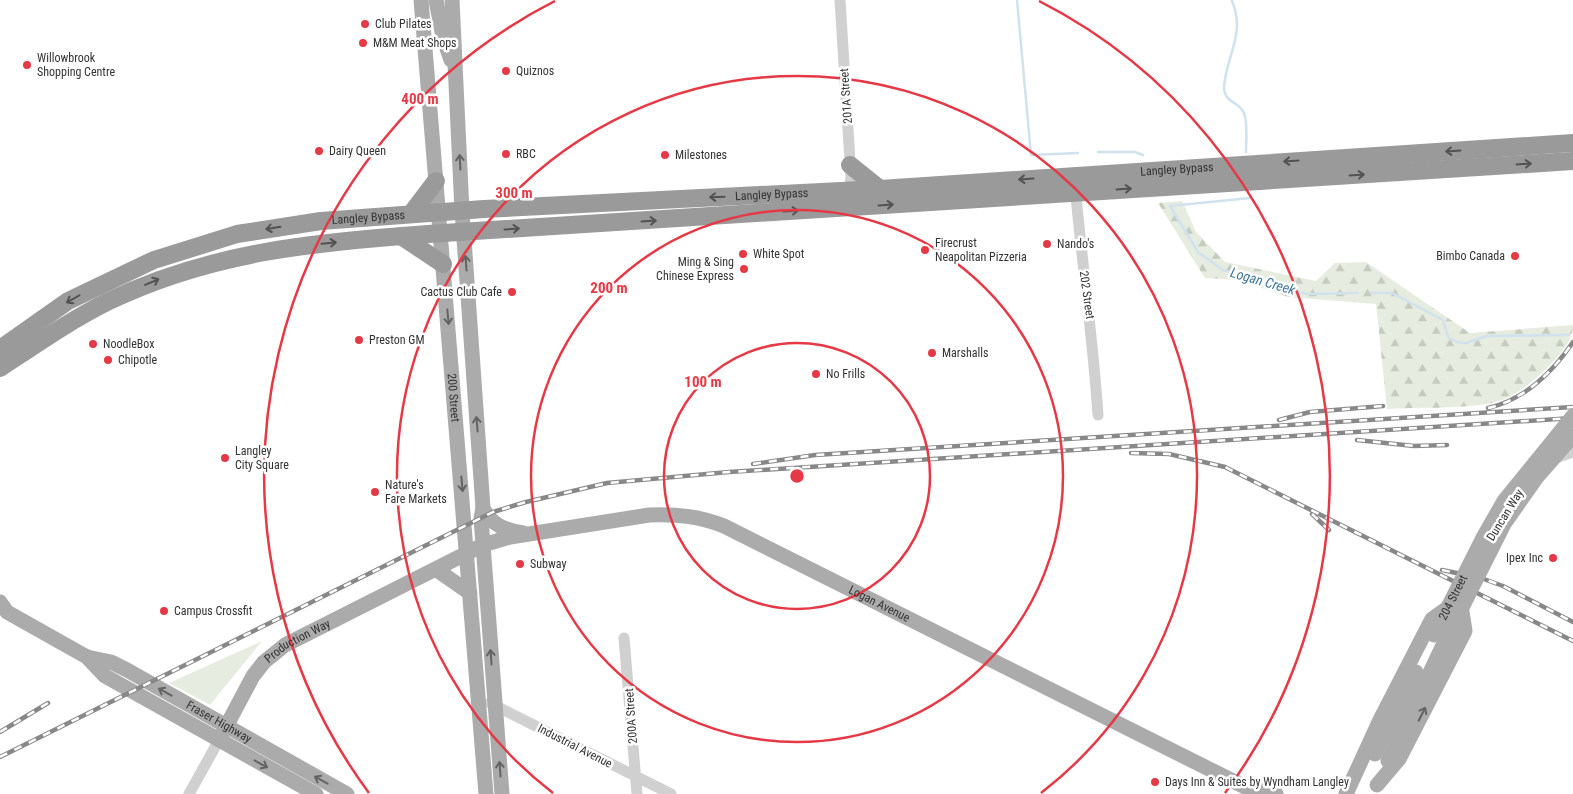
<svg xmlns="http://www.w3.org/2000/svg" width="1573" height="794" font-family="'Roboto Condensed',sans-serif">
  <defs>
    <pattern id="forest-firs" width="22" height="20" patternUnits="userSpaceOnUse" patternTransform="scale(1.25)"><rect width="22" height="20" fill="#e6ecdf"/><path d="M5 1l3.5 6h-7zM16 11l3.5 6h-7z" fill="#c6cbc0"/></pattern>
  </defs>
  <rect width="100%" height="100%" fill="#fff"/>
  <path fill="url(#forest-firs)" d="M1182,201l14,31 29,30 91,19 19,-18 31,-1 104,71 103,-8c0,15 -11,28 -22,39 -17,17 -38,36 -64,40 -32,5 -67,3 -100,5l-11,-105 -88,-7 -50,-17 -33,-2 -47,-75z"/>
  <path fill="#e6ecdf" d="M262,641l-52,64 -41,-22z"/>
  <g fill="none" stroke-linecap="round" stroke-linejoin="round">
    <path stroke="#cfe2ee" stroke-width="2.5" d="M1017,0l14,155 47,-2
      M1232,1c14,33 -6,55 -8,86 0,16 16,15 20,26 4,10 2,28 2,39
      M1098,152h37l8,3
      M1250,198l-80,8 28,46 25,18 84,24 51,-1
      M1371,293h21l51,27 5,17 9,5 9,1 21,-7 81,-1"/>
    <path stroke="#d0d0d0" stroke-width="11" d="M840,0l11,177 -2,14
      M1075,186c7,77 18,153 23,229
      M1553,459l20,-7
      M624,638l13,156
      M490,703l181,91
      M189,794l30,-54"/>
    <g stroke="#ababab" stroke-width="15">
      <path id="s1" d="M421,0l65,794"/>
      <path d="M436,0l7,37 8,23"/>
      <path d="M452,0l10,211 21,297 -2,10 21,276"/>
      <path d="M483,508c8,17 22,22 40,25"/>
      <path d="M437,570l33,23"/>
      <path d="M0,602l7,10 80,45 18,19 211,118"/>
      <path id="s2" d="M87,657l24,5 16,8 220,124"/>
      <path id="s3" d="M219,740l34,-64 11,-14 21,-17 198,-100 27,-8 139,-22c27,-1 50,1 75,11l529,265 13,-1 10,4"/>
      <path d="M1375,754l41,-82"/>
      <path d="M1388,761l57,-120"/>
      <path d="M1346,794l34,-74 52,-101 28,-20 5,32 -66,128 -22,26"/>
    </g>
    <g stroke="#9a9a9a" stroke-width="18">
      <path d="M850,165l30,24"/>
      <path d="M411,214l25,-33"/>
      <path d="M401,236l42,28"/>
      <path id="s4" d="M0,349l68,-48 86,-41 83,-26 84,-13 163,-12 396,-20 693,-46"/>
      <path d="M0,368c35,-23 69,-47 107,-66 103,-50 208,-60 321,-68l1145,-73"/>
    </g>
    <defs>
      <path id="rail" d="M1488,408c36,-8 65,-36 85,-66
        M1279,420l31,-8 73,-6
        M1357,440l57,6 33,-1
        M1131,453l38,1 56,13 348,174
        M753,464l62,-9 758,-48
        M1312,514l17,16
        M1442,570l39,8 22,8 70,36
        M0,732l48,-29
        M0,757l493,-245 33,-10 81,-19 122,-11 844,-54"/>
    </defs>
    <use href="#rail" stroke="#888" stroke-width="4.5"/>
    <use href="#rail" stroke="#fff" stroke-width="2.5" stroke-dasharray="8" stroke-linecap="butt"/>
    <g stroke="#ababab" stroke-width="15">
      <path id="s5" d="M1434,635l50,-99 20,-35 69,-85"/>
      <path d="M1445,641l59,-117 33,-47 36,-41"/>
    </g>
  </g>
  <defs><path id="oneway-shaft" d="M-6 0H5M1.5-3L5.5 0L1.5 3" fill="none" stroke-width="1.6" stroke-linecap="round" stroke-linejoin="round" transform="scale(1.25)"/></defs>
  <g stroke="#525252">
    <use href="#oneway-shaft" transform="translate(1453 151) rotate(176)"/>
    <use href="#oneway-shaft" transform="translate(1291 161) rotate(176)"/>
    <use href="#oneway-shaft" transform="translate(1524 164) rotate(-4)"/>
    <use href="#oneway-shaft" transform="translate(1357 175) rotate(-4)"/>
    <use href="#oneway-shaft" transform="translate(1026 179) rotate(176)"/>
    <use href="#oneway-shaft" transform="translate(1124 189) rotate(-4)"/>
    <use href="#oneway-shaft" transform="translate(717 197) rotate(178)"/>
    <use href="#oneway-shaft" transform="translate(886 205) rotate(-4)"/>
    <use href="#oneway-shaft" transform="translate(791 211) rotate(-4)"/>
    <use href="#oneway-shaft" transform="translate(649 221) rotate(-4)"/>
    <use href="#oneway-shaft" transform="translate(273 228) rotate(171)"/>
    <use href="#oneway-shaft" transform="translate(512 229) rotate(-4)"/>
    <use href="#oneway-shaft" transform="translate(329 243) rotate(-5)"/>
    <use href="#oneway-shaft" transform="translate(152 282) rotate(-23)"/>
    <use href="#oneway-shaft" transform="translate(73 299) rotate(150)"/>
  </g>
  <g stroke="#636363">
    <use href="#oneway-shaft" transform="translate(460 162) rotate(-93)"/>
    <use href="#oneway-shaft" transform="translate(466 263) rotate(-94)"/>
    <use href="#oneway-shaft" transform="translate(448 317) rotate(85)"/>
    <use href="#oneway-shaft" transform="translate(477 424) rotate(-95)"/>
    <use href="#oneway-shaft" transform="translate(462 484) rotate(85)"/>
    <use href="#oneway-shaft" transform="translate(491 657) rotate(-94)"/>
    <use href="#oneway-shaft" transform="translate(165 692) rotate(-151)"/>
    <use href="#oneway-shaft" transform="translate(1422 714) rotate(-63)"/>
    <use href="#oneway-shaft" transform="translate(261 764) rotate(29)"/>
    <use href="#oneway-shaft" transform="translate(500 769) rotate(-94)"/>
    <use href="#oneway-shaft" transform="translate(321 780) rotate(-151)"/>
  </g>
  <g fill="none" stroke="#e63946" stroke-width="2.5">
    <circle cx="797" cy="476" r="133"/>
    <circle cx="797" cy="476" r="266"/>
    <path d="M553 793A400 400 0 1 1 1041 793"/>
    <path d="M369 793A533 533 0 0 1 555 1M1039 1A533 533 0 0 1 1225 793"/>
  </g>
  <g fill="#e63946" stroke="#fff" stroke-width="2">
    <circle cx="365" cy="24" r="5"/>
    <circle cx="363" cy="43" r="5"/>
    <circle cx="27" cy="65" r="5"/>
    <circle cx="506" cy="71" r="5"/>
    <circle cx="319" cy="151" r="5"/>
    <circle cx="506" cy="154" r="5"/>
    <circle cx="665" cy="155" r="5"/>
    <circle cx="1047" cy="244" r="5"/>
    <circle cx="925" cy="250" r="5"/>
    <circle cx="743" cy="254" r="5"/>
    <circle cx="1515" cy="256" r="5"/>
    <circle cx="744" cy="269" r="5"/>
    <circle cx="512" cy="292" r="5"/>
    <circle cx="359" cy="340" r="5"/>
    <circle cx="93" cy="344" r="5"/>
    <circle cx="932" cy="353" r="5"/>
    <circle cx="108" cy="360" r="5"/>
    <circle cx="816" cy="374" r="5"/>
    <circle cx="225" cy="458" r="5"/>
    <circle cx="375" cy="492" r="5"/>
    <circle cx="1553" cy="558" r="5"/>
    <circle cx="520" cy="564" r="5"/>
    <circle cx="164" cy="611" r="5"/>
    <circle cx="1155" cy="782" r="5"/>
  </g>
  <g text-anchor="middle" stroke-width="5" stroke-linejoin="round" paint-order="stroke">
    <g font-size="12" fill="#333" stroke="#fff" text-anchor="start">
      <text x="375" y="28">Club Pilates</text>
      <text x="373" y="47">M&amp;M Meat Shops</text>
      <text x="37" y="62">Willowbrook<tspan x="37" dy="14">Shopping Centre</tspan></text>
      <text x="516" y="75">Quiznos</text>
      <text x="329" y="155">Dairy Queen</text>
      <text x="516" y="158">RBC</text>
      <text x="675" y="159">Milestones</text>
      <text x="935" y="247">Firecrust<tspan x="935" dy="14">Neapolitan Pizzeria</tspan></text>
      <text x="1057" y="248">Nando's</text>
      <text x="753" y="258">White Spot</text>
      <text x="1505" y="260" text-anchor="end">Bimbo Canada</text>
      <text x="734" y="266" text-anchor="end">Ming &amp; Sing<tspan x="734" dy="14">Chinese Express</tspan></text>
      <text x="502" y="296" text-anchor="end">Cactus Club Cafe</text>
      <text x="369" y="344">Preston GM</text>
      <text x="103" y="348">NoodleBox</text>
      <text x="942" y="357">Marshalls</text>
      <text x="118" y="364">Chipotle</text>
      <text x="826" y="378">No Frills</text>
      <text x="235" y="455">Langley<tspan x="235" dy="14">City Square</tspan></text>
      <text x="385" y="489">Nature's<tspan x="385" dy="14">Fare Markets</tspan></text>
      <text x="1543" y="562" text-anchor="end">Ipex Inc</text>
      <text x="530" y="568">Subway</text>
      <text x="174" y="615">Campus Crossfit</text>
      <text x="1165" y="786">Days Inn &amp; Suites by Wyndham Langley</text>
    </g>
    <g font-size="12" fill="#333" stroke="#fff">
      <text transform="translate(846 96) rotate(-94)" y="4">201A Street</text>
      <text dy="4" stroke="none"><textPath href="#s4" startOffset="1208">Langley Bypass</textPath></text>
      <text dy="4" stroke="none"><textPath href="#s4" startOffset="802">Langley Bypass</textPath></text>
      <text dy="4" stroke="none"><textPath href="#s4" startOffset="398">Langley Bypass</textPath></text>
      <text transform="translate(1087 295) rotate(82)" y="4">202 Street</text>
      <text dy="4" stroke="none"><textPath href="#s1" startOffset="399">200 Street</textPath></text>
      <text transform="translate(1505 515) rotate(-58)" y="4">Duncan Way</text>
      <text dy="4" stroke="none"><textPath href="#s5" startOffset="42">204 Street</textPath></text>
      <text dy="4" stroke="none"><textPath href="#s3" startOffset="758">Logan Avenue</textPath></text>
      <text dy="4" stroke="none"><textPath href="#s3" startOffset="130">Production Way</textPath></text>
      <text transform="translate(631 716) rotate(-94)" y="4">200A Street</text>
      <text dy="4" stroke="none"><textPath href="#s2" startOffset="148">Fraser Highway</textPath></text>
      <text transform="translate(575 746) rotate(27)" y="4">Industrial Avenue</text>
    </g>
    <g font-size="14" font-style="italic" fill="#3f7597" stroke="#fff">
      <text transform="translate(1263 281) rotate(16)" y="5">Logan Creek</text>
    </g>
  </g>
  <circle cx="797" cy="476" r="8" fill="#e63946" stroke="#fff" stroke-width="2.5"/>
  <g font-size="15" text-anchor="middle" font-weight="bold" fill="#e63946" stroke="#fff" stroke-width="5" stroke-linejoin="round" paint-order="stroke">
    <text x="420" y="104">400 m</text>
    <text x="514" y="198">300 m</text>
    <text x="609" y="293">200 m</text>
    <text x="703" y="387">100 m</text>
  </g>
</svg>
